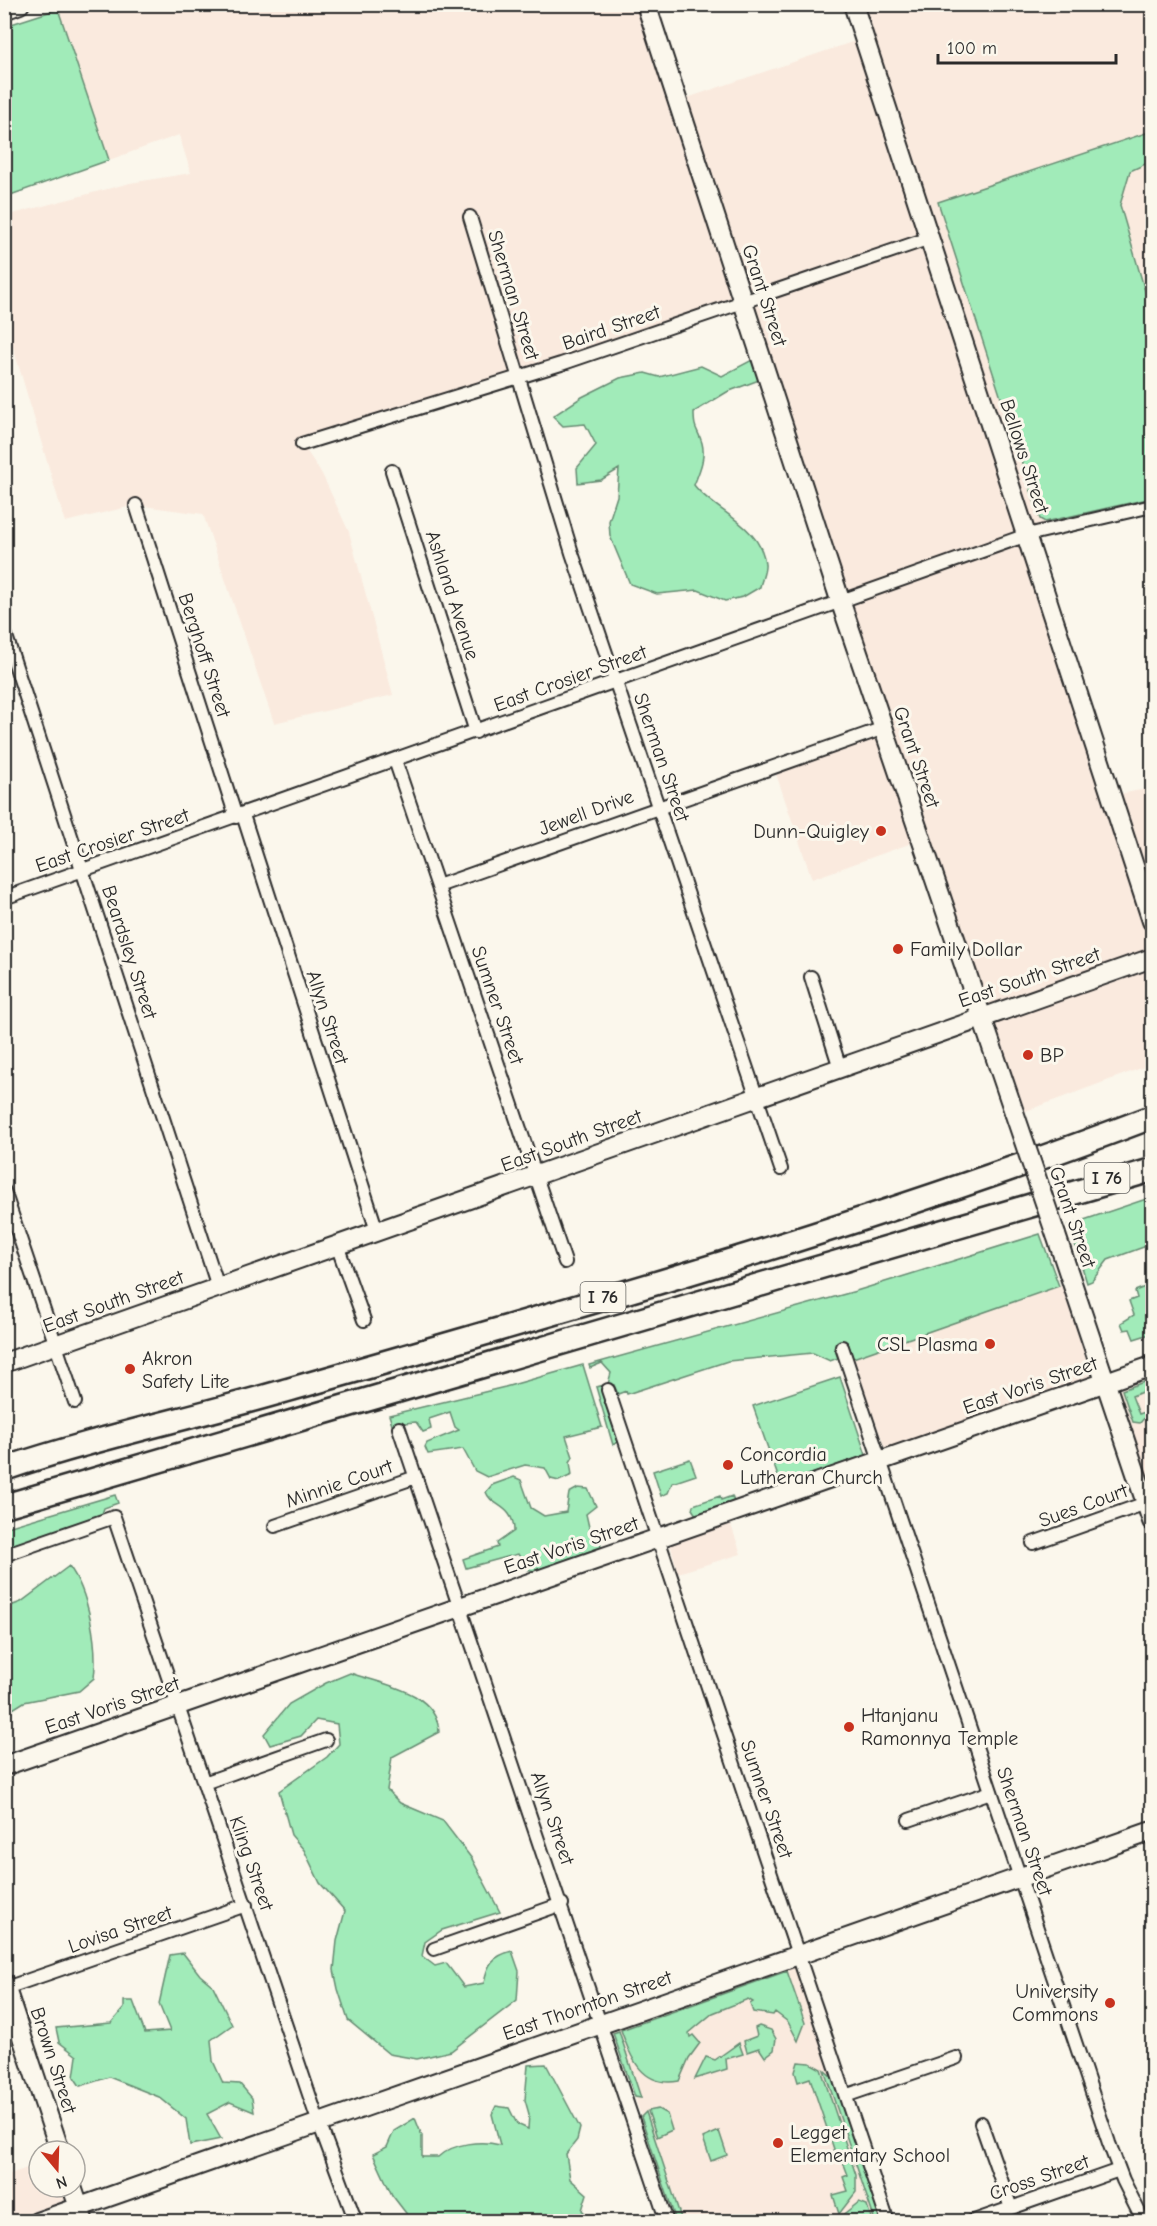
<svg xmlns="http://www.w3.org/2000/svg" width="1157" height="2226" font-family="'Comic Neue',sans-serif">
  <rect width="100%" height="100%" fill="#fbf7ec"/>
  <filter id="ink" filterUnits="userSpaceOnUse"><feTurbulence type="fractalNoise" baseFrequency=".0167" numOctaves="2"/><feDisplacementMap in="SourceGraphic" scale="12" xChannelSelector="R" yChannelSelector="G"/><feConvolveMatrix kernelMatrix="1 2 1 2 8 2 1 2 1" color-interpolation-filters="sRGB"/></filter>
  <g filter="url(#ink)">
    <path fill="#faeade" d="M55,5h591l32,96 186,-63 -11,-33h299v501l-74,16 -237,81 -99,-300 -440,141 20,30 27,58 44,163 -119,28 -71,-209 -67,-9 -71,17 -60,-202v-104l125,-33 61,-10 -12,-38 -70,25z
      M1025,539l89,256 38,-7v170l-169,56 -140,-409z
      M883,729l37,111 -108,39 -38,-111z
      M1152,961v103l-134,50 -34,-95z
      M1063,1285l29,94 -206,72 -33,-93z
      M1152,1374v119l-33,-100 4,-8z
      M730,1522l11,32 -63,19 -8,-30z
      M795,1965l87,256h-206l-64,-192z
      M39,2164v23h25l3,16 -4,4 -42,14h-16l-1,-45z"/>
    <path fill="#a1ebb9" stroke="#668b72" stroke-width="1.5" d="M58,9l51,151 -104,37v-171z
      M1152,131v30l-22,10 -10,34 30,103 2,-1v191l-107,24 -5,-3 -102,-317z
      M754,359l5,21 -32,12 -33,20c0,19 3,15 8,31 4,15 -3,29 -8,42 20,27 67,39 71,79 1,7 -4,17 -5,23l-17,10 -18,4 -27,-11 -41,4 -27,-10 -20,-48 -1,-15 8,-25 2,-27 -18,11 -23,3 -1,-15 19,-23 -11,-21 -22,2 -10,-10 29,-19 38,-19 25,-5 14,4 42,-11 21,10z
      M1152,1197v47l-44,16 -16,21 -5,2 -18,-58z
      M1040,1234l19,52 -206,72 -5,-15 -14,5 4,10 -8,3 -17,-8 -85,8 -101,33 -1,-3 -8,3 -4,-9 -13,4 17,53 -5,3 -17,-58 12,-3 3,-11 -9,-10 -12,5 -1,-3 267,-74z
      M1152,1284v36l-6,3 4,11 -16,5 -4,-10 -6,1 -3,-7 13,-8 -5,-14 8,-3 -2,-7z
      M583,1365l19,62 -36,9 7,21 -3,5 2,13 -13,6 -8,-2 -6,-11 -20,-3 -38,12 -12,-6 -12,-22 -35,5 -3,-7 2,-4 32,-13 -4,-3 -5,-15 -21,7 2,10 -8,3 -7,-10 -24,2 -3,-9 116,-28z
      M840,1377l26,78 -85,30 -28,-79z
      M1152,1379v9l-20,8 7,18 6,-2 1,4 -6,7 -7,-1 -11,-32z
      M690,1459l6,16 -24,8 -4,10 -7,3 -8,-25z
      M514,1477l7,3 10,28 13,8 22,-4 3,-19 9,-5 10,1 8,17 -10,8 5,22 9,2 1,9 -67,24 -7,-2 -9,-15 -52,14 -3,-9 35,-12 -1,-4 17,-12c0,-26 -23,-24 -28,-39l6,-7z
      M115,1495l3,8 -14,5 -2,6 -97,35 -1,-21z
      M720,1496l1,4 11,-4 2,6 -38,13 -4,-6 1,-4z
      M69,1566c20,26 29,80 25,112l-15,13 -55,11 -19,12v-106l16,-6z
      M350,1673c32,11 87,18 89,59l-47,25 -5,33 13,13 43,18 29,38 28,53 -58,18 -17,12 -3,14 13,10 11,-3 18,24 20,-4c3,-19 9,-27 28,-32l7,20 -2,29 -66,51 -34,8 -28,-5 -41,-34 -10,-31 -4,-19 3,-29 8,-30 -25,-28 -16,-33 -13,-15 -12,-44 48,-34 12,-13 -2,-20 -21,-4 -15,16 -31,9 -6,-11 25,-30 37,-21z
      M183,1953l17,22 13,11 19,39 -21,15 2,21 10,22 17,1 12,14 2,14 -24,-10 -23,12 14,25 -31,6 -4,-26 -27,-22 -50,-20 -29,9 -6,-9 3,-21 -18,-14 -3,-14 55,-5 13,-15v-7h9l12,32 25,-2 -11,-27 11,-49z
      M787,1971l18,52 -7,18 -10,-19 -13,-10 -2,3 -20,-3 -3,-8 3,-2 -5,-3 -35,14 -24,20 1,4 3,-2 7,8 -11,15 -10,23c-37,7 -48,-23 -58,-51z
      M759,2026l12,4 5,9 -2,11 -9,7 -6,-9 -12,4 -3,-11 13,-5 -2,-8z
      M619,2031l22,67 -6,-1 -22,-64z
      M739,2043l4,11 -17,5 1,10 -32,10 11,-22 9,3z
      M798,2062l12,1 11,6 35,106v17l-17,22 -6,-19 15,-4 -5,-14 5,-2 -6,-16 -4,2 -28,-83 -12,4 -3,-10z
      M546,2064l34,64 -3,12 -11,14 4,25 17,15 -5,16 10,11h-180l-20,-26 -19,-41 14,-7 7,-16 21,-13 7,18v21h16c15,-14 43,-17 62,-12l-8,-31 4,-8 13,2 8,16 11,5 1,-15 -4,-14 3,-35z
      M824,2070l9,8 49,143h-7z
      M658,2109l9,5 5,16 -15,7 -9,-26z
      M646,2112l36,109h-6l-35,-104z
      M719,2131l8,24 -16,6 -8,-23z
      M859,2202l8,3 5,16h-43l12,-5z"/>
    <g fill="none" stroke-linecap="round" stroke-linejoin="round">
      <defs>
        <path id="street" d="M470,217l102,336 209,616
          M302,444l259,-80 369,-126
          M392,471l84,261
          M136,505l100,312
          M4,630l214,657
          M395,760l170,502
          M243,815l134,416
          M438,886l446,-158
          M4,898l1023,-363 125,-29
          M811,977l29,91
          M4,1191l71,211
          M337,1245l27,75
          M842,1347l267,796 14,37 21,42
          M608,1390l280,832
          M399,1428l268,794
          M275,1526l141,-49
          M1033,1543l113,-40
          M4,1555l110,-38 201,595 41,110
          M204,1783l122,-43
          M909,1820l82,-28
          M434,1949l128,-45
          M6,1988l240,-83
          M848,2095l108,-37
          M981,2123l30,85
          M971,2222l148,-52"/>
        <path id="secondary" d="M646,4l195,599 173,509
          M853,4l299,917
          M4,10l16,-6
          M1056,1235l96,286
          M4,1363l1148,-405
          M4,1766l1148,-400
          M4,1983l56,168
          M72,2187l12,35
          M37,2222l1115,-391"/>
        <path id="highway" d="M4,1469c92,-31 187,-51 280,-78 292,-83 585,-166 868,-274
          M4,1506l1148,-336"/>
      </defs>
      <use href="#street" stroke="#2b2b2b" stroke-width="16"/>
      <use href="#secondary" stroke="#2b2b2b" stroke-width="22"/>
      <use href="#highway" stroke="#2b2b2b" stroke-width="27"/>
      <use href="#street" stroke="#fbf7ec" stroke-width="12"/>
      <use href="#secondary" stroke="#fbf7ec" stroke-width="18"/>
      <use href="#highway" stroke="#fbf7ec" stroke-width="22"/>
      <defs>
        <path id="secondary-bridge" d="M1014,1112l42,123"/>
      </defs>
      <use href="#secondary-bridge" stroke="#2b2b2b" stroke-width="22" stroke-linecap="butt"/>
      <use href="#secondary-bridge" stroke="#fbf7ec" stroke-width="18"/>
    </g>
  </g>
  <g fill="#c8321e" stroke="#fbf7ec" stroke-width="2">
    <circle cx="881" cy="831" r="6"/>
    <circle cx="898" cy="949" r="6"/>
    <circle cx="1028" cy="1055" r="6"/>
    <circle cx="990" cy="1344" r="6"/>
    <circle cx="130" cy="1369" r="6"/>
    <circle cx="728" cy="1465" r="6"/>
    <circle cx="849" cy="1727" r="6"/>
    <circle cx="1110" cy="2003" r="6"/>
    <circle cx="778" cy="2143" r="6"/>
  </g>
  <g text-anchor="middle" stroke-width="6" stroke-linejoin="round" paint-order="stroke">
    <g fill="#fbf7ec" stroke="#696865" stroke-width="1.5">
      <rect x="1084.5" y="1163" width="45" height="30" rx="4.5"/>
      <rect x="580.5" y="1282" width="45" height="30" rx="4.5"/>
    </g>
    <g font-size="18" font-weight="bold" fill="#2b2b2b">
      <text x="1107" y="1184">I 76</text>
      <text x="603" y="1303">I 76</text>
    </g>
    <g font-size="20" fill="#2b2b2b" stroke="#fbf7ec">
      <text transform="translate(514 295) rotate(73)" y="7">Sherman Street</text>
      <text transform="translate(765 295) rotate(72)" y="7">Grant Street</text>
      <text transform="translate(611 327) rotate(-19)" y="7">Baird Street</text>
      <text transform="translate(1025 456) rotate(72)" y="7">Bellows Street</text>
      <text transform="translate(453 595) rotate(72)" y="7">Ashland Avenue</text>
      <text transform="translate(205 655) rotate(72)" y="7">Berghoff Street</text>
      <text transform="translate(570 678) rotate(-20)" y="7">East Crosier Street</text>
      <text transform="translate(662 757) rotate(71)" y="7">Sherman Street</text>
      <text transform="translate(917 757) rotate(71)" y="7">Grant Street</text>
      <text transform="translate(586 812) rotate(-20)" y="7">Jewell Drive</text>
      <text transform="translate(112 840) rotate(-19)" y="7">East Crosier Street</text>
      <text transform="translate(130 952) rotate(72)" y="7">Beardsley Street</text>
      <text transform="translate(1029 977) rotate(-19)" y="7">East South Street</text>
      <text transform="translate(498 1005) rotate(71)" y="7">Sumner Street</text>
      <text transform="translate(328 1017) rotate(72)" y="7">Allyn Street</text>
      <text transform="translate(571 1140) rotate(-20)" y="7">East South Street</text>
      <text transform="translate(1073 1217) rotate(71)" y="7">Grant Street</text>
      <text transform="translate(113 1301) rotate(-20)" y="7">East South Street</text>
      <text transform="translate(1030 1385) rotate(-19)" y="7">East Voris Street</text>
      <text transform="translate(339 1483) rotate(-19)" y="7">Minnie Court</text>
      <text transform="translate(1083 1505) rotate(-20)" y="7">Sues Court</text>
      <text transform="translate(571 1545) rotate(-19)" y="7">East Voris Street</text>
      <text transform="translate(112 1705) rotate(-19)" y="7">East Voris Street</text>
      <text transform="translate(767 1799) rotate(71)" y="7">Sumner Street</text>
      <text transform="translate(553 1818) rotate(71)" y="7">Allyn Street</text>
      <text transform="translate(1025 1831) rotate(71)" y="7">Sherman Street</text>
      <text transform="translate(252 1863) rotate(71)" y="7">Kling Street</text>
      <text transform="translate(120 1929) rotate(-19)" y="7">Lovisa Street</text>
      <text transform="translate(587 2005) rotate(-19)" y="7">East Thornton Street</text>
      <text transform="translate(54 2060) rotate(72)" y="7">Brown Street</text>
      <text transform="translate(1039 2177) rotate(-19)" y="7">Cross Street</text>
    </g>
    <g font-size="20" fill="#2b2b2b" stroke="#fbf7ec" text-anchor="start">
      <text x="869" y="838" text-anchor="end">Dunn-Quigley</text>
      <text x="910" y="956">Family Dollar</text>
      <text x="1040" y="1062">BP</text>
      <text x="978" y="1351" text-anchor="end">CSL Plasma</text>
      <text x="142" y="1365">Akron<tspan x="142" dy="23">Safety Lite</tspan></text>
      <text x="740" y="1461">Concordia<tspan x="740" dy="23">Lutheran Church</tspan></text>
      <text x="861" y="1722">Htanjanu<tspan x="861" dy="23">Ramonnya Temple</tspan></text>
      <text x="1098" y="1998" text-anchor="end">University<tspan x="1098" dy="23">Commons</tspan></text>
      <text x="790" y="2139">Legget<tspan x="790" dy="23">Elementary School</tspan></text>
    </g>
  </g>
  <rect width="1157" height="2226" fill="none" stroke="#fbf7ec" stroke-width="24"/>
  <rect x="12" y="12" width="1133" height="2202" fill="none" stroke="#2b2b2b" stroke-width="2" filter="url(#ink)"/>
  <g transform="translate(57 2169) rotate(161)"><circle r="28" fill="#fbf7ec" stroke="#a8a59f" stroke-width="1.5"/>
  <path d="M0-4.5L10 22L0 15L-10 22Z" fill="#c8321e"/>
  <text y="-9" font-size="16" font-weight="bold" text-anchor="middle" fill="#2b2b2b">N</text>
  </g>
  <path d="M938 54v9h178v-9" fill="none" stroke="#2b2b2b" stroke-width="3"/>
  <text x="947" y="54" font-size="18" fill="#2b2b2b" stroke="#fbf7ec" stroke-width="4.5" paint-order="stroke">100 m</text>
</svg>
